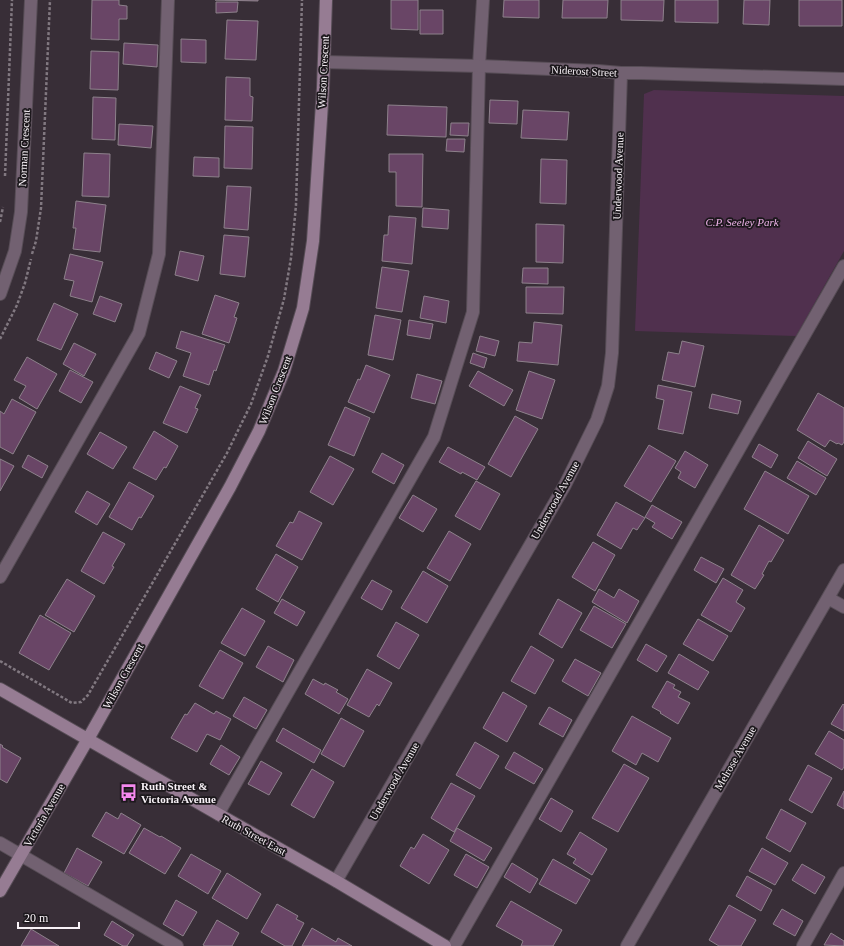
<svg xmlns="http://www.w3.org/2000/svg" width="844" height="946" font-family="Georgia,serif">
  <rect width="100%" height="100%" fill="#382e37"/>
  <path fill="#50304e" d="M654,90l190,6v155l-48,85 -161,-5 9,-237z"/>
  <path fill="#694566" stroke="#8d818b" d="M92,0h27v5l8,1v13h-8v21l-28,-1z
    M215,0h43v1z
    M391,0h27v30l-27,-1z
    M504,0h35v18l-36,-1z
    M563,0h45l-1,18h-45z
    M621,0h43l-1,21 -42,-1z
    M675,0h43v23l-43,-1z
    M744,0h26l-1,25 -26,-1z
    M799,0h43v26h-43z
    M216,2h22l-1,10 -21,1z
    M420,10h23v24h-23z
    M227,20l31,1 -2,39 -31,-1z
    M181,39l25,1v23l-25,-1z
    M124,43l34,2 -1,22 -34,-3z
    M91,51l28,1 -1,38 -28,-1z
    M226,77l24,1v18l3,1 -1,24 -27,-1z
    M93,97l23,1 -1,42 -23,-1z
    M490,100l28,1 -1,23 -28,-1z
    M388,105l59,2 -1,30 -59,-2z
    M523,110l46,2 -2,28 -46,-2z
    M451,123h18l-1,13 -18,-1z
    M119,124l34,2 -2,22 -33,-3z
    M225,126l28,1 -1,42 -28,-1z
    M447,139h18l-1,13 -18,-1z
    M84,153l26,1 -1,43 -27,-1z
    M389,154h34l-1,53 -26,-1v-34h-7z
    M194,157l25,1v19l-26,-1z
    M541,159l26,1 -1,44 -26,-1z
    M227,186l24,1 -3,43 -24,-2z
    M76,201l30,4 -6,47 -27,-3 3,-21h-3z
    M423,208l26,2 -1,19 -26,-2z
    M389,216l27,2 -4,46 -30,-3 2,-26h4z
    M536,224l28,1 -1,38 -27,-1z
    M224,235l25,2 -4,40 -25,-3z
    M180,251l24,5 -6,25 -23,-6z
    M70,254l33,8 -11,40 -22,-6 4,-15 -10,-2z
    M382,267l27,4 -7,41 -26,-4z
    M523,268h25v16l-26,-1z
    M526,287h38l-1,27 -37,-1z
    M215,295l24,8 -5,14 3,1 -8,25 -27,-9z
    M100,296l22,8 -7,18 -22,-8z
    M424,296l25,5 -3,22 -26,-5z
    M54,303l24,11 -17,36 -24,-10z
    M375,315l26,5 -8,40 -25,-5z
    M409,320l24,4 -3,15 -23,-4z
    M534,322l28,3 -4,40 -41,-4 2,-19 13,1z
    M181,331l44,14 -9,26 -2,-1 -5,15 -26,-9 8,-23 -15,-5z
    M480,336l19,5 -4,15 -19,-5z
    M682,341l22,5 -9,41 -33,-7 6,-28 11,2z
    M74,343l22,11 -12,22 -21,-12z
    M156,352l21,9 -8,17 -20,-9z
    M473,353l14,5 -3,10 -14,-5z
    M27,357l30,17 -20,35 -18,-11 7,-12 -12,-6z
    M366,365l24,10 -16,38 -26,-11 10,-23 2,1z
    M70,370l23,12 -12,21 -22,-12z
    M478,371l35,19 -9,16 -35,-20z
    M529,371l26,9 -13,39 -26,-9z
    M417,374l25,7 -7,23 -24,-6z
    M658,385l34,7 -9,42 -25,-5 6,-29 -8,-2z
    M180,386l21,9 -6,13 3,1 -11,24 -24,-10z
    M818,393l26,15v34l-2,3 -4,-2 -1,1 -7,-4 -5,7 -28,-17z
    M712,394l29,7 -3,13 -29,-6z
    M12,399l24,13 -23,42 -13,-7v-36l4,3z
    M345,407l25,11 -16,38 -26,-11z
    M515,416l23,13 -27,48 -23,-13z
    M154,431l24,15 -12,22 -2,-1 -8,13 -23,-12z
    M100,432l27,15 -14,22 -26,-15z
    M808,441l29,18 -10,17 -29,-18z
    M759,444l19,11 -7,13 -19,-11z
    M649,445l27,16 -25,41 -27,-16z
    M448,447l37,20 -8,13 -15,-8 -1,2 -22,-12z
    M685,451l23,14 -13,23 -17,-10 3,-6 -6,-4z
    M382,453l22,12 -10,19 -22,-12z
    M28,455l20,11 -6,12 -20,-11z
    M330,456l24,13 -21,36 -23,-13z
    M0,459l14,7 -14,25z
    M797,461l29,17 -10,17 -29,-17z
    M765,471l44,25 -21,38 -44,-25z
    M476,481l24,13 -20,36 -25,-14z
    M129,482l25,14 -13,22 -2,-1 -7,13 -23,-13z
    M87,491l23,13 -13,21 -22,-13z
    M413,495l24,14 -14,23 -24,-14z
    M616,502l29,16 -8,12 -4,-2 -12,21 -24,-14z
    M652,505l30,17 -10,17 -20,-12 3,-4 -10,-6z
    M299,511l23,12 -20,37 -26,-14 14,-24 3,1z
    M759,525l25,15 -13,22 -2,-1 -7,13 2,1 -9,14 -24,-14z
    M449,531l22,13 -21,37 -23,-13z
    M103,532l22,12 -13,22 2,1 -10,17 -23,-13z
    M593,542l22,13 -20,36 -23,-14z
    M276,554l22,13 -20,35 -22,-13z
    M701,557l23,12 -8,14 -22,-13z
    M423,571l25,15 -21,37 -26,-15z
    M723,578l20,12 -7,12 9,6 -14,24 -30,-17z
    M67,579l28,17 -21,36 -29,-17z
    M372,580l20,11 -10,19 -21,-12z
    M599,589l15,9 5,-9 20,12 -12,22 -35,-21z
    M282,599l23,13 -8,14 -23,-13z
    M558,599l24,14 -20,35 -23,-14z
    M594,606l32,18 -14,24 -32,-18z
    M242,608l23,13 -20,35 -24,-13z
    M40,615l31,18 -22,37 -30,-17z
    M698,619l30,17 -15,25 -30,-17z
    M396,622l23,13 -20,34 -22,-13z
    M646,644l21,12 -10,16 -20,-12z
    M268,646l26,14 -11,22 -27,-15z
    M531,646l23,14 -19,34 -24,-13z
    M220,650l23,13 -20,36 -24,-13z
    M679,654l30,18 -11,18 -30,-17z
    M575,659l26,14 -13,23 -26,-15z
    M367,669l25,14 -13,23 -2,-2 -8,13 -22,-12z
    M313,679l11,6 1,-2 13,7 -2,2 12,7 -9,15 -34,-20z
    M667,681l8,4 -2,3 8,4 -3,5 12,6 -12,21 -18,-11 1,-1 -9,-5z
    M503,692l24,14 -20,36 -24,-14z
    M244,697l23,13 -11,19 -23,-13z
    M195,703l19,11 2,-3 15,8 -11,21 -13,-6 -10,18 -26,-14 14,-24 2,1z
    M843,704l1,1v26l-13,-7z
    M549,707l23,13 -9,17 -24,-13z
    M632,716l39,22 -13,24 -16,-9 -6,12 -24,-14z
    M341,718l23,13 -20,36 -23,-13z
    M283,728l38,22 -7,13 -38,-22z
    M829,731l15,9v27l-2,3 -27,-16z
    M475,742l24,14 -19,33 -24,-14z
    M0,744l3,2 -1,1 19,11 -14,25 -7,-4z
    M221,745l19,12 -11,18 -19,-11z
    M514,752l29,17 -9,15 -29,-16z
    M261,761l21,12 -13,22 -21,-11z
    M624,764l25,14 -31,54 -26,-14z
    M808,765l24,13 -20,35 -23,-13z
    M312,769l22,13 -20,36 -23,-13z
    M451,783l24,13 -21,36 -23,-14z
    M844,791v18l-7,-4z
    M551,798l22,13 -12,21 -22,-13z
    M781,809l25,14 -16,29 -24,-14z
    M106,812l12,7 3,-6 20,12 -17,29 -32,-18z
    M144,828l16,9 1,-1 20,12 -16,26 -36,-21z
    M457,828l35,20 -8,13 -34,-20z
    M580,832l27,17 -15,26 -19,-12 3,-4 -9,-5z
    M423,834l26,16 -20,34 -29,-18 11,-19 3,2z
    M77,848l25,14 -14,24 -24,-13z
    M762,848l26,15 -13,22 -26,-14z
    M191,854l30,17 -13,23 -30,-18z
    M466,854l23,13 -12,21 -23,-13z
    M553,859l37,21 -14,24 -37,-20z
    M512,863l26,16 -8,14 -26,-16z
    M802,864l23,13 -10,17 -23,-14z
    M227,873l34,21 -14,25 -35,-21z
    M747,876l25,14 -11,21 -25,-15z
    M176,900l21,12 -14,24 -20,-12z
    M511,901l51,29 -9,16h-32l2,-5 -27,-15z
    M277,904l21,12 -2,3 8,4 -12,23h-7l-24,-14z
    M729,905l27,15 -15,26h-22l-10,-6z
    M782,909l21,12 -8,15 -22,-12z
    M217,920l22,13 -7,13h-27l-2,-1z
    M112,921l22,14 -7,11h-4l-19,-11z
    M312,928l24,14 2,-4 14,8h-50z
    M31,929l28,17h-38z
    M831,933l13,8v5l-20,-1z"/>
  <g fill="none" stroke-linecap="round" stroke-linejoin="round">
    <defs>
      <path id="lane" d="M0,577l139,-244 20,-79 9,-254
        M218,814l216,-377 39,-125 6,-246 4,-66
        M0,843l177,103
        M454,946l390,-680
        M803,946l41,-73"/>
      <path id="street" d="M324,62l155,4 119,5 23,2h20l203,6
        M0,294l15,-43 6,-39 10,-212
        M828,598l16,9
        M336,881l229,-396 32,-65 11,-34 4,-33 9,-280
        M627,946l217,-376"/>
      <path id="secondary" d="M0,689l218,125 118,67 109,65
        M0,891l88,-152 142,-252 29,-56 25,-60 19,-63 10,-67 10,-153 3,-88"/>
    </defs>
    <use href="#lane" stroke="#574d56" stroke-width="14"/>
    <use href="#street" stroke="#574d56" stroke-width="14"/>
    <use href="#secondary" stroke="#574d56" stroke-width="14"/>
    <path stroke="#817880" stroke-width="2.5" stroke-dasharray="3 2" stroke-linecap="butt" d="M5,176l7,-176
      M0,222l3,-15
      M32,254l4,-13 5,-33 9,-208
      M0,339l17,-34 8,-22 6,-24
      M0,661l72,42 9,-1 7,-7 139,-242 24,-49 17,-48 16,-57 7,-41 5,-53 6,-205"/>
    <use href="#lane" stroke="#726171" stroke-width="12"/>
    <use href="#street" stroke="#726171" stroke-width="12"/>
    <use href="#secondary" stroke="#967c93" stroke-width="12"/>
  </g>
  <defs>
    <symbol id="bus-bare" viewBox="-9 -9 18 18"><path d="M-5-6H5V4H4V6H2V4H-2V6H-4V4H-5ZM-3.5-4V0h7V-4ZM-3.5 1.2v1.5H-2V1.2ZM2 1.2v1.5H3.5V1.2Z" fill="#f589ef" stroke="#1c181c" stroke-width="2.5" paint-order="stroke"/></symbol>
  </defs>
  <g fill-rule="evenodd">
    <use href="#bus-bare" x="116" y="780" width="25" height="25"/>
  </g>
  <g text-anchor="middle" stroke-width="3.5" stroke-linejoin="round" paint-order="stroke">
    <g font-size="11" fill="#f8f2f7" stroke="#1c181c">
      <text transform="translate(584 71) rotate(3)" y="4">Niderost Street</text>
      <text transform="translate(323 72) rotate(-87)" y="4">Wilson Crescent</text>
      <text transform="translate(24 148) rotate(-87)" y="4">Norman Crescent</text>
      <text transform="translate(618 176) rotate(-88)" y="4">Underwood Avenue</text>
      <text transform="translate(275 390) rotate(-69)" y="4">Wilson Crescent</text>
      <text transform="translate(555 500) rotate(-61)" y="4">Underwood Avenue</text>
      <text transform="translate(123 676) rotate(-61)" y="4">Wilson Crescent</text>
      <text transform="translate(735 758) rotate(-60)" y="4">Melrose Avenue</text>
      <text transform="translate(394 781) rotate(-60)" y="4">Underwood Avenue</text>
      <text transform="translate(44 815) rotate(-60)" y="4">Victoria Avenue</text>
      <text transform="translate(254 835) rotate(29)" y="4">Ruth Street East</text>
    </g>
    <g font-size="11" font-style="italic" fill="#f0b4eb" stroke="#1c181c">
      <text x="742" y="226">C.P. Seeley Park</text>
    </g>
    <g font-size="11" font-weight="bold" fill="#f8f2f7" stroke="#1c181c" text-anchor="start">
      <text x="141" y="790">Ruth Street &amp;<tspan x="141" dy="13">Victoria Avenue</tspan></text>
    </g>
  </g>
  <path d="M18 922v6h61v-6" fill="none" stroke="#f8f2f7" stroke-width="2"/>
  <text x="24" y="922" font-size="12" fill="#f8f2f7" stroke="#1c181c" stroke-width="3" paint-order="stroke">20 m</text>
</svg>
